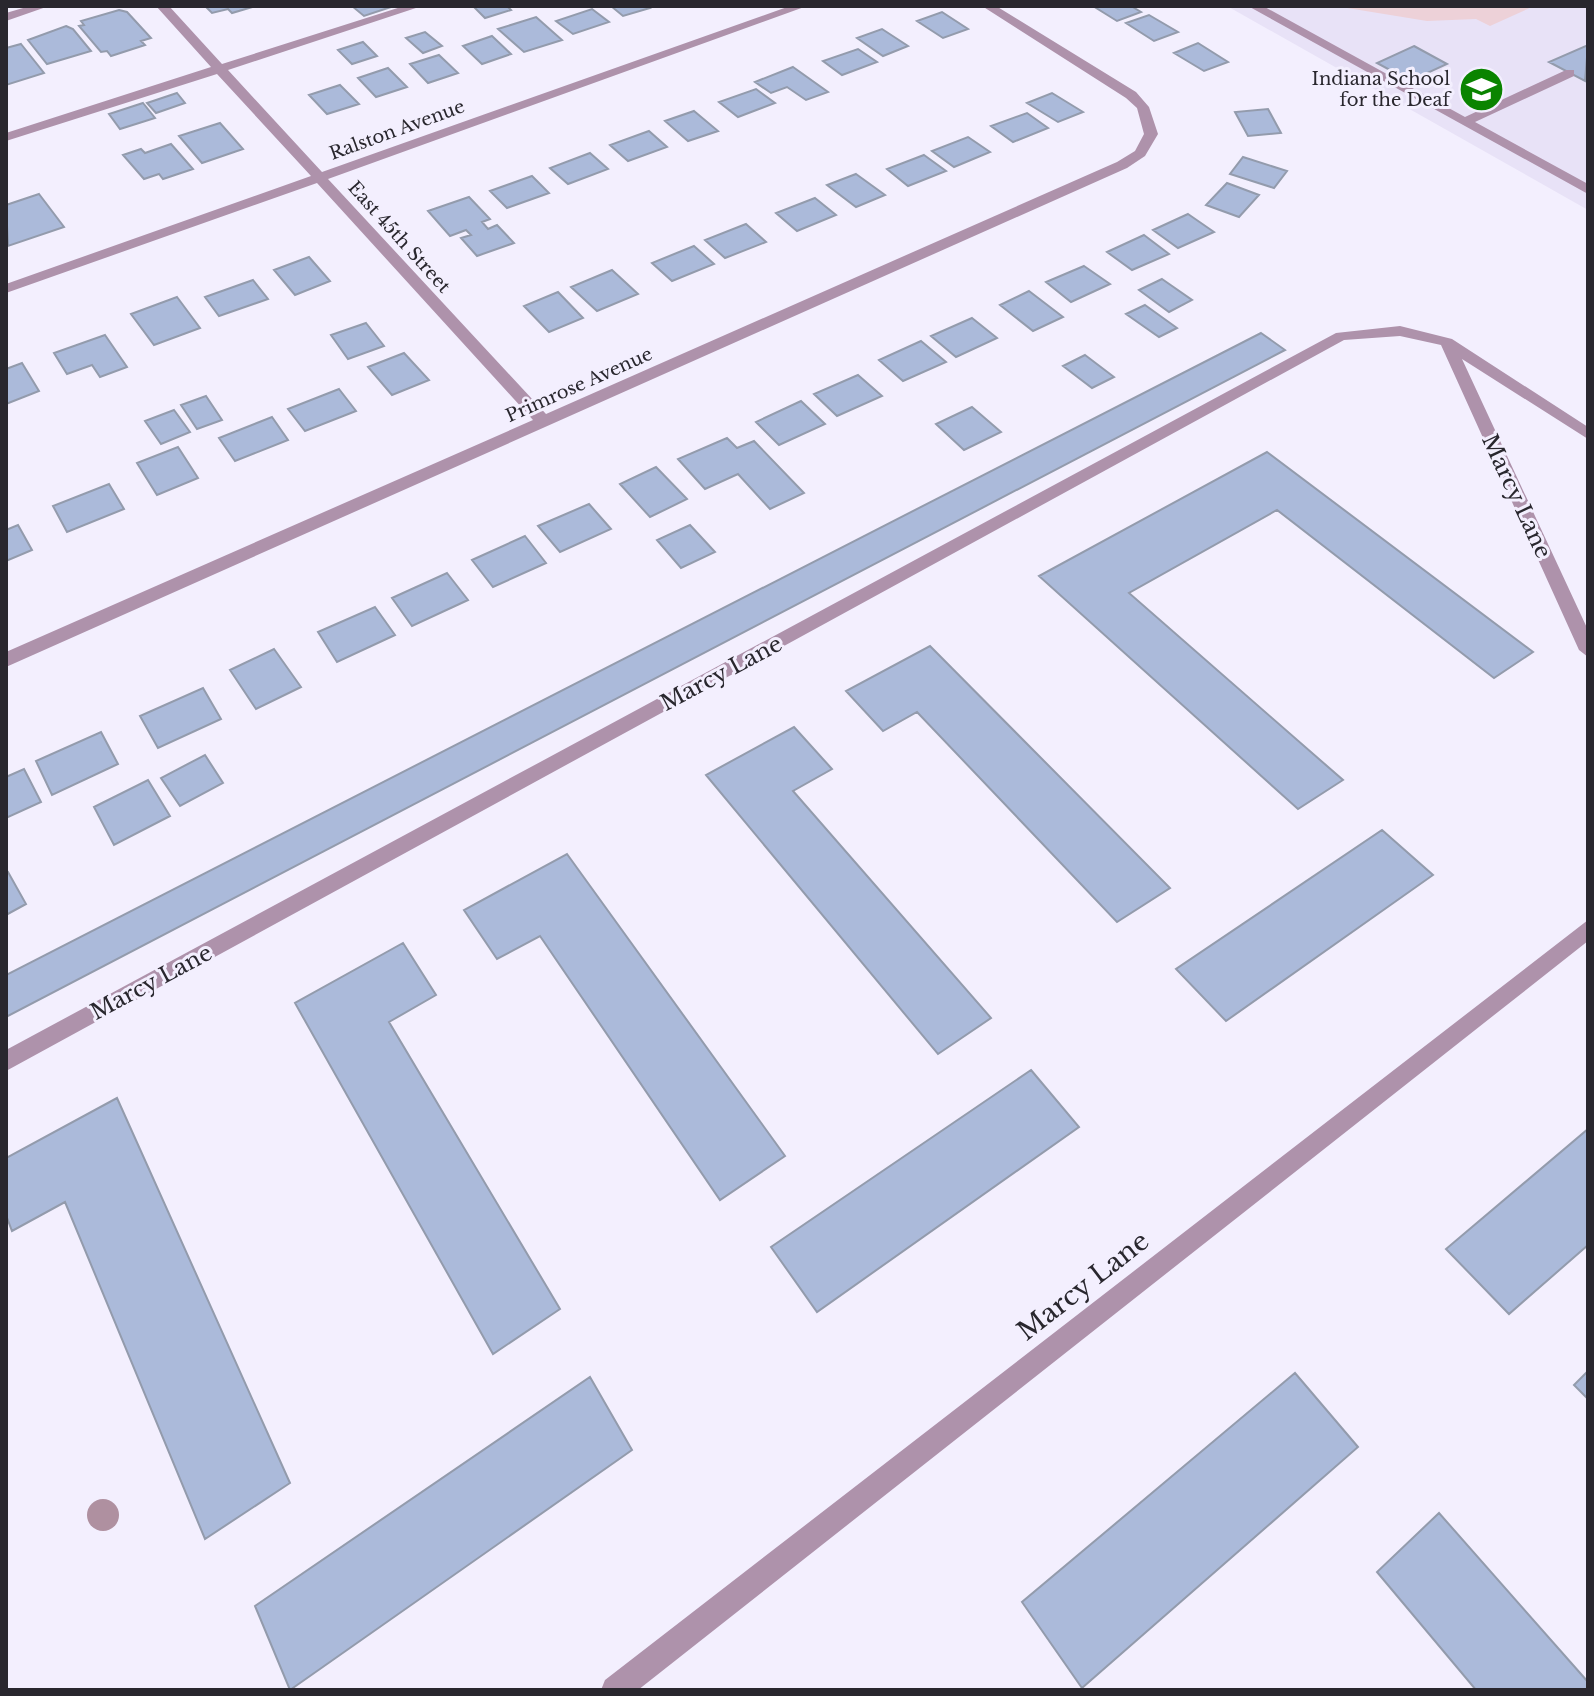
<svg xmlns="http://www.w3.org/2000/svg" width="1594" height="1696" font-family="'Libre Baskerville',serif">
  <rect width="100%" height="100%" fill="#f3effe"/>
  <path fill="#e8e2f7" d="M1227,6h361v204l-67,-38z"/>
  <path fill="#edd1d8" d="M1335,6h199l-44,20 -14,-7 -49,2z"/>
  <path fill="#abbada" stroke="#939bac" stroke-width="2" d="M205,6h51l-24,7 -4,-4 -16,4z
    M352,6h42l-30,10z
    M473,6h34l4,4 -26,8z
    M611,6h37l2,2 -27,8z
    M1093,6h38l10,6 -24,9z
    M592,9l17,13 -36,12 -17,-13z
    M119,10l8,2 24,26 -10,3 4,4 -34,11 -4,-5 -6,1 -22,-26 5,-1 -3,-4z
    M942,12l26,17 -25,9 -26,-17z
    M1149,15l29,17 -24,9 -28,-18z
    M536,17l26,23 -38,12 -26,-23z
    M66,26l7,3 18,22 -44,13 -19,-24z
    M882,29l26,17 -25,10 -26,-18z
    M425,32l17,14 -19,7 -17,-15z
    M492,36l19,18 -29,10 -19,-18z
    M363,42l14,14 -25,8 -14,-14z
    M1198,43l30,19 -24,9 -30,-18z
    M21,44l23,29 -38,12v-37z
    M1588,45l-3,36 -36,-19z
    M1414,46l33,18 -37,17 -33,-18z
    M858,49l19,13 -35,13 -19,-14z
    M439,55l19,18 -30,10 -18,-19z
    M793,67l35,25 -22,8 -19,-13 -16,6 -16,-11z
    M388,68l19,19 -31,10 -18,-19z
    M340,85l19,19 -32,10 -18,-19z
    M756,89l19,14 -37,14 -19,-15z
    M177,93l8,10 -29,10 -9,-10z
    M1052,93l31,19 -25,10 -31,-19z
    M143,103l12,15 -35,11 -11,-15z
    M1268,109l13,24 -33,3 -13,-24z
    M694,111l24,20 -30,10 -23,-20z
    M1027,113l21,15 -35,14 -22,-16z
    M220,123l23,26 -41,14 -23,-27z
    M649,131l18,16 -39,14 -18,-16z
    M968,137l22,15 -36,15 -22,-16z
    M171,144l22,25 -30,10 -4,-5 -15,5 -21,-24 18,-6 4,4z
    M590,153l18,16 -40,15 -18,-16z
    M924,155l22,16 -38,15 -21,-17z
    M1243,157l44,14 -13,17 -44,-14z
    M856,174l29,21 -29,12 -29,-22z
    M532,176l17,17 -42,15 -17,-17z
    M1227,183l32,12 -20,22 -33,-12z
    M39,194l25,33 -56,19 -2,-41z
    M469,197l21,22 -8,3 6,7 9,-4 17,18 -37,13 -16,-18 10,-3 -5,-5 -16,6 -22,-25z
    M815,198l21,17 -39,16 -21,-18z
    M1188,214l26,18 -36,16 -25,-18z
    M746,224l20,18 -41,16 -20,-18z
    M1144,235l25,19 -37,16 -25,-18z
    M694,246l20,18 -42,17 -20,-18z
    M309,257l21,24 -35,14 -21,-25z
    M1084,266l26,18 -39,18 -25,-20z
    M612,270l26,24 -41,17 -26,-24z
    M1162,279l30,21 -23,12 -30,-22z
    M253,280l15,19 -49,17 -14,-19z
    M1029,291l34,26 -30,14 -33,-26z
    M558,292l25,26 -34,14 -25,-26z
    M177,297l23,31 -46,17 -23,-31z
    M1145,305l32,23 -18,9 -33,-23z
    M972,318l25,20 -41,19 -25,-21z
    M366,323l18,23 -36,13 -17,-24z
    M1261,333l24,17 -1279,667v-42z
    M105,335l22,32 -27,10 -8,-12 -25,9 -13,-21z
    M921,341l25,21 -43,19 -24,-21z
    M404,353l25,27 -37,15 -24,-28z
    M1085,355l29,22 -22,11 -29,-22z
    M22,363l17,28 -33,13v-35z
    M858,375l24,21 -45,20 -23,-22z
    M339,389l17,22 -51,20 -17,-22z
    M206,396l16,24 -25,9 -16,-24z
    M801,401l24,23 -46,21 -23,-23z
    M972,407l29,25 -37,18 -28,-26z
    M174,410l16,22 -29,12 -16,-23z
    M272,417l16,23 -53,21 -16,-23z
    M727,438l10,10 17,-7 50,52 -34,16 -32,-35 -33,15 -27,-30z
    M178,447l20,31 -41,17 -20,-32z
    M1267,452l266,200 -39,26 -217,-168 -148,83 214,187 -45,29 -259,-233z
    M656,467l31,32 -37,18 -30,-33z
    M109,484l15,25 -57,23 -14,-26z
    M589,504l22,25 -51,23 -22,-26z
    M18,525l14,25 -26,11v-31z
    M690,525l25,27 -34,16 -24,-28z
    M525,536l21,27 -53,24 -21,-27z
    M447,573l21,27 -56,26 -20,-28z
    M375,607l20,28 -58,27 -19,-30z
    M930,646l240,242 -53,34 -200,-210 -34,19 -37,-40z
    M274,649l27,38 -45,22 -26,-39z
    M203,688l18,31 -63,29 -18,-32z
    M794,727l38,42 -39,22 198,227 -53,36 -232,-279z
    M101,732l17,32 -66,31 -16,-34z
    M205,755l18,28 -43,23 -19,-28z
    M24,769l17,33 -35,16v-41z
    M148,780l22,36 -56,29 -20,-38z
    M1382,830l51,45 -207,146 -50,-52z
    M567,854l218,302 -65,44 -180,-264 -43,23 -33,-49z
    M8,872l18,32 -20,11v-42z
    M403,943l33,52 -47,27 171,287 -67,45 -198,-351z
    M1031,1070l48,57 -262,185 -46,-65z
    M117,1098l173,385 -85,56 -140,-337 -53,29 -6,-16v-57z
    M1588,1129v116l-79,69 -63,-65z
    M1588,1371v28l-14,-14z
    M1295,1373l63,74 -276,241 -60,-86z
    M590,1377l42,73 -342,240 -35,-84z
    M1439,1513l149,169v8h-112l-99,-118z"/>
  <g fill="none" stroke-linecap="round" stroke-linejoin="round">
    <path fill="#ae92ab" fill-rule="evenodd" d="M30,6h19l-43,15v-8z
      M156,6h13l53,58 182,-58h18l-194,64 94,102 468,-166h17l-479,173 218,235 571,-252 18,-11 9,-17 -7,-26 -11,-10 -144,-92h14l140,86 13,15 9,27 -13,22 -18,12 -1121,499v-15l527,-232 -216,-237 -311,110v-9l305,-108 -94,-102 -211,67v-8l205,-66z
      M1248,6h15l202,111 101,-47h8v6l-99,46 113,62v10z
      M1400,326l52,13 136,88v12l-126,-80 126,271v27l-9,-7 -138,-305 -41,-9 -56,4 -1338,731v-21l1330,-717z
      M1588,920v21l-950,749h-37l4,-10z"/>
  </g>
  <circle fill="#af90a0" cx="103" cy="1515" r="16"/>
  <defs>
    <symbol id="school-disc" viewBox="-11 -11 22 22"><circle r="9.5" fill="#0a8400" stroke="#f3effe"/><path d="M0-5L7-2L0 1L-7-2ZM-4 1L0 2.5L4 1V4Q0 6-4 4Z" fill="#fff"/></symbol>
  </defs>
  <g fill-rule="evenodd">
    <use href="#school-disc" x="1456" y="64" width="51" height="51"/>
  </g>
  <g text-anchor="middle" stroke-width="6" stroke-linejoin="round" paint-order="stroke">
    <g font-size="18" fill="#29272e" stroke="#f3effe" text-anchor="end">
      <text x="1450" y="85">Indiana School<tspan x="1450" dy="21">for the Deaf</tspan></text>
    </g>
    <g font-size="18" fill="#29272e" stroke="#f3effe">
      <text transform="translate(397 130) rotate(-20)" y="6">Ralston Avenue</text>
      <text transform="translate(399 237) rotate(48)" y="6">East 45th Street</text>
      <text transform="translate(579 385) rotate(-24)" y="6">Primrose Avenue</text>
    </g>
    <g font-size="22" fill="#29272e" stroke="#f3effe">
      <text transform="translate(1517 496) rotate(65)" y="8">Marcy Lane</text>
      <text transform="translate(721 673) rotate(-28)" y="8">Marcy Lane</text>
      <text transform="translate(151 982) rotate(-28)" y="8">Marcy Lane</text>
    </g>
    <g font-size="26" fill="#29272e" stroke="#f3effe">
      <text transform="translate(1083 1286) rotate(-38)" y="9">Marcy Lane</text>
    </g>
  </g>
  <rect width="1594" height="1696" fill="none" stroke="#29272e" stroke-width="16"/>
</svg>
